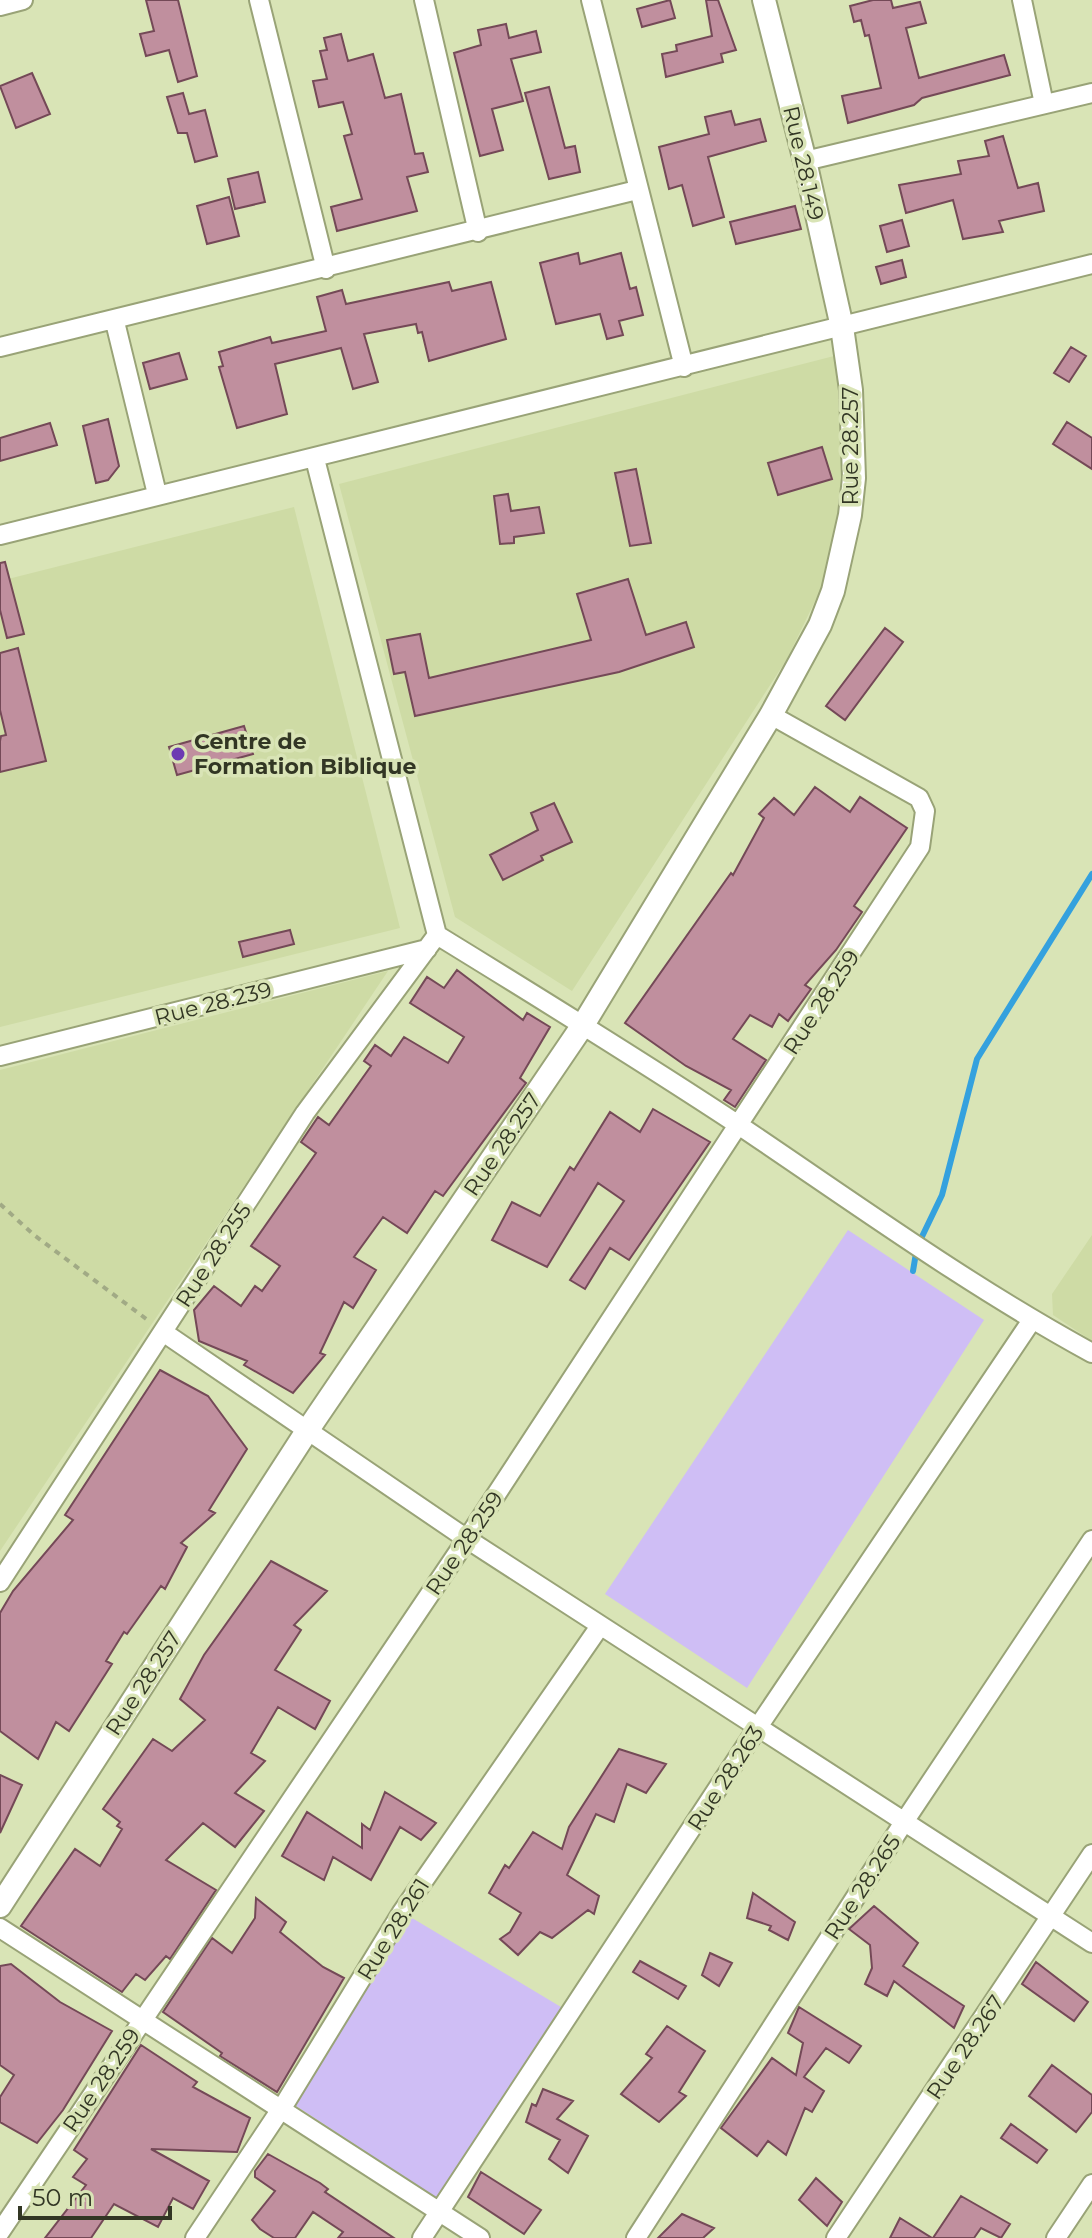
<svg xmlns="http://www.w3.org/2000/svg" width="1092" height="2238" font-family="Montserrat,sans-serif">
  <rect width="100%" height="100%" fill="#d9e4b6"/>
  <path fill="#cedba5" d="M834,356l11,61v49l-14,102 -44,91 -215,332 -117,-74 -116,-433z
    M294,507l106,421 -400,99v-446z
    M388,971l-388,580v-481z
    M1092,1235v106l-39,-26 -1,-21z"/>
  <path fill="#cfbef5" d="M848,1230l136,90 -237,368 -142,-94z
    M402,1912l169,101 -133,186 -151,-99z"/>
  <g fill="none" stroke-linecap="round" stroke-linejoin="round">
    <path stroke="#34a1de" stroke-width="6" d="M913,1271l4,-24 25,-52 35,-136 115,-185"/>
  </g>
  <path fill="#c08f9e" stroke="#744957" stroke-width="2" d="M146,0h32l19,76 -19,6 -9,-32 -23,6 -6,-22 14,-3z
    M670,0l5,18 -33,9 -5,-18z
    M706,0h12l18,50 -15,4 2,8 -57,15 -4,-23 15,-3 -1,-6 36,-9z
    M873,0h18l2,8 27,-6 6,21 -20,5 13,50 85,-23 6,20 -88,23 -8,7 -66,18 -6,-27 39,-8 -12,-53 -4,1 -4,-16 -7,2 -4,-16z
    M506,24l3,14 27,-7 5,21 -30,7 12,42 -31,8 11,41 -23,6 -26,-103 27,-8 -3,-15z
    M341,34l7,27 25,-7 12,44 16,-4 14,60 8,-1 5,19 -21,5 10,34 -80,20 -6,-24 31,-8 -18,-63 8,-2 -9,-32 -24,5 -6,-26 14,-2 -7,-28 7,-1 -3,-12z
    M32,73l18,41 -34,14 -16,-42z
    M549,87l16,61 10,-2 5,26 -31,7 -24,-86z
    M183,93l6,21 16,-4 12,46 -22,6 -8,-29h-9l-11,-36z
    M731,111l4,14 25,-6 6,22 -58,16 16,60 -31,9 -11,-41 -13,4 -10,-42 50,-13 -4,-17z
    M1003,136l15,52 20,-5 6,28 -45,10 4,11 -40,7 -10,-39 -47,13 -7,-28 62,-11 -3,-13 31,-5 -4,-15z
    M258,172l7,30 -30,7 -7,-30z
    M229,197l10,39 -32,8 -10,-38z
    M795,206l6,23 -65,15 -6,-22z
    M902,220l7,26 -22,6 -7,-26z
    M578,253l2,11 41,-11 9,36 6,-2 7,28 -24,6 4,14 -16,4 -7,-25 -44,10 -16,-61z
    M902,260l4,17 -25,7 -5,-17z
    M449,282l3,9 39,-9 15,57 -77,22 -7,-29 -4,1 -2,-9 -52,10 14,48 -25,7 -12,-41 -66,16 12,50 -50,14 -18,-61 4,-1 -4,-14 51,-15 2,6 54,-12 -9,-34 25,-7 4,14z
    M1071,347l15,9 -17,26 -15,-9z
    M179,353l8,26 -37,10 -7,-26z
    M108,419l11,47 -11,14 -12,3 -13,-57z
    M1067,422l25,16v31l-39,-25z
    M50,423l7,22 -57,16v-23z
    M822,447l10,32 -54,16 -10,-32z
    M636,469l15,74 -21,3 -15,-73z
    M508,494l3,17 28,-4 5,26 -30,4v6l-14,1 -6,-48z
    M5,562l19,72 -17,4 -7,-28v-47z
    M628,579l18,56 40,-13 8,25 -75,25 -204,44 -10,-44 -11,2 -7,-34 33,-6 9,44 162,-38 -14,-46z
    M885,628l18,14 -58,78 -19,-14z
    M18,648l28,113 -46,11v-31l1,-5 5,-1 -6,-25v-57z
    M244,726l9,28 -76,21 -8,-28z
    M815,787l35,25 10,-15 47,31 -53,78 8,6 -26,38 -31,35 6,4 -23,32 -9,-7 -7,13 -22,-12 -17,24 33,21 -31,47 -11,-7 7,-10 -45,-24 -61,-43 106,-150 2,2 31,-57 -5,-4 15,-16 20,17z
    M554,803l18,39 -31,14 2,4 -40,20 -13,-25 48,-25 -7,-17z
    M290,930l4,14 -51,13 -4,-15z
    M457,970l66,50 4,-7 23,14 -30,51 6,5 -83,113 -8,-5 -28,42 -24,-16 -29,40 22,13 -23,38 -9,-6 -24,51 5,2 -32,38 -49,-28 3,-4 -48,-20 -5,-31 20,-24 27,20 14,-20 7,5 18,-25 -29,-20 65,-93 -15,-11 17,-25 11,8 42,-59 -7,-5 11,-16 16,11 13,-19 44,26 16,-26 -54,-34 17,-26 17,11z
    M653,1109l57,33 -81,118 -19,-12 -25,41 -15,-9 54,-79 -26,-18 -51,84 -55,-27 20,-38 28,14 30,-49 4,3 36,-58 30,20z
    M160,1370l48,26 39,53 -38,61 6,3 -34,30 6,4 -22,42 -4,-3 -34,48 -3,-2 -18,29 6,3 -43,67 -13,-9 -18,37 -38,-28v-118l13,-22 60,-71 -8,-5z
    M271,1561l56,30 -33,34 7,5 -26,40 55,31 -15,28 -37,-22 -27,46 14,8 -30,32 29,18 -29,36 -32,-24 -37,37 50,30 -46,69 -4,-3 -21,24 -9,-6 -14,18 -101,-66 54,-77 25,17 22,-37 -5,-3 3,-4 -17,-13 50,-70 19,12 33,-31 -25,-21 24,-44z
    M619,1749l47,15 -20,29 -19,-9 -13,38 -18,-8 -29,61 32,21 -5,18 -6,-4 -36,28 -12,-6 -22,23 -18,-16 10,-7 11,-19 -32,-20 16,-28 4,3 24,-36 29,17 7,-22z
    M0,1775l22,10 -22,48z
    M385,1792l51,31 -15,17 -21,-13 -29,53 -38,-23 -9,23 -42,-24 25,-44 55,36v-24l8,6z
    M753,1893l42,29 -7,18 -19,-10 2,-4 -24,-8z
    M256,1898l30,24 -6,10 43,35 21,11 -67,114 -57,-36 2,-3 -59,-41 49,-74 20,15 23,-35z
    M874,1906l44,37 -15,23 61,40 -10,22 -60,-47 -7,15 -22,-12 7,-16 -2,-23 -21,-16z
    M710,1953l22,10 -13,23 -17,-11z
    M640,1961l46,25 -8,13 -45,-27z
    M1036,1962l52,40 -14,19 -52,-37z
    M11,1964l49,38 52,29 -49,79 -26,33 -37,-21v-25l14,-22 -14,-10v-99z
    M799,2007l62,39 -12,17 -23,-15 -22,29 20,14 -12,21 -7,-4 -19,47 -18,-14 -11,15 -36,-28 51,-70 24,17 7,-32 -15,-10z
    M667,2026l38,25 -26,41 7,4 -27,26 -38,-28 31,-36 -6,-4z
    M141,2045l56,37 -4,5 57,31 -13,34 -86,-3 58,32 -16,28 -20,-11 -15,29 -44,-23 -23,34h-46l41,-53 -13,-8 14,-18 -13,-9z
    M1052,2065l40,30v17l-16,20 -47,-36z
    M543,2089l30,12 -16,18 31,17 -20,37 -19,-14 11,-19 -34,-18 6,-18 4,2z
    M1011,2124l36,26 -10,13 -36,-25z
    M268,2154l52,29 8,6 -3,3 69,46h-56l5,-6 -30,-20 -18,26h-21l-14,-9 -8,-9 23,-29 -20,-14v-6z
    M481,2172l60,38 -17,24 -56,-37z
    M816,2178l26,24 -15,24 -28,-26z
    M961,2196l49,28 -9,14 -20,-10 -7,10h-41z
    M682,2214l32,14 -11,10h-45z
    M900,2218l32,20h-42z"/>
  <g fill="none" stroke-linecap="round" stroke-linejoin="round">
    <defs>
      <path id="minor" d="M259,0l67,269
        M424,0l54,232
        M591,0l93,367
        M1022,0l22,104
        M0,6l23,-6
        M805,161l287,-68
        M115,322l42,172
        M0,347l637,-157
        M315,459l122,476c101,62 203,125 303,191 116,78 229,160 352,227
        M0,535l1092,-271
        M0,1056l427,-107
        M163,1332l304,207 625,404
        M0,1582l305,-469 132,-178
        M0,1928l480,310
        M0,2232l467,-693 453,-692 5,-36 -6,-13 -148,-83
        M195,2238l92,-138 115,-188 198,-286
        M422,2238l336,-511 274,-407
        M636,2238l268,-416 188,-282
        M836,2238l256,-384
        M1056,2238l36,-54"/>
      <path id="tertiary" d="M0,1906l307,-475 276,-406 188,-310 49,-90 13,-34 17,-76 4,-37 -3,-88 -9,-63 -37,-166 -41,-161"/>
    </defs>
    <use href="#minor" stroke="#99a377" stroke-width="22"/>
    <use href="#tertiary" stroke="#99a377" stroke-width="26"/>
    <path stroke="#a1aa85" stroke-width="4" stroke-dasharray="6 6" stroke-linecap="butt" d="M0,1204l34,31 115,86"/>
    <use href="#minor" stroke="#fff" stroke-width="18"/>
    <use href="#tertiary" stroke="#fff" stroke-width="22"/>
  </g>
  <circle fill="#6d3bb2" stroke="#d9e4b6" stroke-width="3" cx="178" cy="754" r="8"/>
  <g text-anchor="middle" stroke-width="7" stroke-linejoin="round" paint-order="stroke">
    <g font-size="22" fill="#323624" stroke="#d9e4b6">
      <text transform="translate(804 163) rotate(77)" y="8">Rue 28.149</text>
      <text transform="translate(850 446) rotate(-90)" y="8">Rue 28.257</text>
      <text transform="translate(821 1002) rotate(-57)" y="8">Rue 28.259</text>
      <text transform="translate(213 1003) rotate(-14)" y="8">Rue 28.239</text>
      <text transform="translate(502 1144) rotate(-56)" y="8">Rue 28.257</text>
      <text transform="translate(213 1255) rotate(-57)" y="8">Rue 28.255</text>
      <text transform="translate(464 1543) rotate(-56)" y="8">Rue 28.259</text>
      <text transform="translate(143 1683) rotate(-57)" y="8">Rue 28.257</text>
      <text transform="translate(725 1778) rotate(-57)" y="8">Rue 28.263</text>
      <text transform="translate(862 1887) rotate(-57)" y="8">Rue 28.265</text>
      <text transform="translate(393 1929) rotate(-58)" y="8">Rue 28.261</text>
      <text transform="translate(965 2047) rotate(-56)" y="8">Rue 28.267</text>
      <text transform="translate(101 2080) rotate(-56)" y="8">Rue 28.259</text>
    </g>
    <g font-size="22" font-weight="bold" fill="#323624" stroke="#d9e4b6" text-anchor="start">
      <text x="194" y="749">Centre de<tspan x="194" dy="25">Formation Biblique</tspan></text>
    </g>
  </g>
  <path d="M20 2206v12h150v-12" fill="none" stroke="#323624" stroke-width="4"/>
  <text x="32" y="2206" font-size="24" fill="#323624" stroke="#d9e4b6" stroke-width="6" paint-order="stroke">50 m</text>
</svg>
